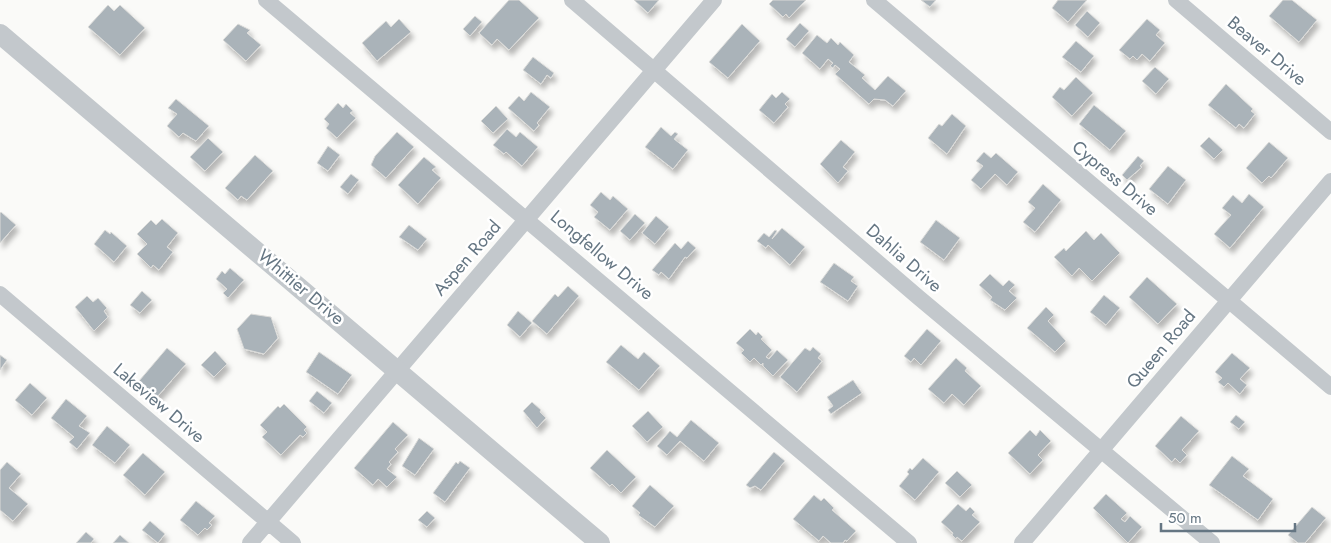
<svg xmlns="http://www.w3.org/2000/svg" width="1331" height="543" font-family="Jost,sans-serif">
  <defs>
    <filter id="shadow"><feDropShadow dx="3" dy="5.5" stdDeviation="2.5" flood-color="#0004"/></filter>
  </defs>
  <rect width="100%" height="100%" fill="#fafaf8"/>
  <path fill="#aab3b9" stroke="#dcdcda" filter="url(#shadow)" d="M509,0h10l20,18 -30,32 -12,-11 -5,6 -13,-12z
    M634,0h25l-11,13z
    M773,0h33l-17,18 -3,-4 -3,3 -14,-13z
    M921,0h15l-6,7z
    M1058,0h29l-19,22 -16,-14z
    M1283,0h9l25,20 -18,22 -30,-26z
    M108,5l6,6 6,-6 25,23 -25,27 -32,-28z
    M1087,11l13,12 -12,14 -13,-12z
    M475,16l7,6 -12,14 -7,-7z
    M399,19l12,13 -34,29 -15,-18 24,-22 5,6z
    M1147,19l13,11 -4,5 9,8 -15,18 -8,-7 -5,6 -4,-4 -3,3 -11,-9z
    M800,23l9,8 -14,16 -9,-8z
    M238,24l12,6 -3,3 14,12 -15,16 -23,-21z
    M742,24l18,17 -32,37 -19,-16z
    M817,35l10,8 4,-5 7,7 2,-3 14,13 -5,7 16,13 -3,3 13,12 13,-14 18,15 -13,15 -8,-6 -11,-1 -5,5 -34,-30 5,-5 -5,-4 -2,3 -3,-2 3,-3 -5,-4 -8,10 -18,-16z
    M1076,41l18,15 -13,16 -19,-15z
    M533,57l21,16 -3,5 -4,-3 -6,9 -18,-14z
    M1155,67l14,12 -13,15 -14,-13z
    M1076,77l17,16 -21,23 -20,-19 8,-10 4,3z
    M1226,84l27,25 -2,2 4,3 -11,14 -5,-4 -3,4 -28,-23z
    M531,92l19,15 -13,16 2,2 -5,6 -26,-23 11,-12 5,5z
    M782,92l8,7 -5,5 3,3 -14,16 -15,-13 13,-16 4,4z
    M176,99l33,27 -13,15 -13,-8 -4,4 -12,-11 10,-12 -9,-6z
    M338,103l5,5 3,-4 7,7 -3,2 6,5 -19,20 -11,-10 3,-4 -5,-5z
    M1094,105l32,26 -16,19 -31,-26z
    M496,106l12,13 -15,14 -12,-12z
    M952,114l14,12 -19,28 -19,-16 11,-14 3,2z
    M661,127l10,9 4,-4 3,2 -4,5 14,11 -15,19 -28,-22z
    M507,129l9,8 4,-5 18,15 -16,19 -16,-14 -2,2 -11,-9z
    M397,132l17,15 -28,31 -15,-13 4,-9z
    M1209,137l14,13 -9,9 -14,-13z
    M208,138l15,14 -18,19 -15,-14z
    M841,140l14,12 -12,15 5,4 -10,12 -18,-19z
    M1269,142l19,16 -17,20 -2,-2 -7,7 -16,-15z
    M328,146l12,9 -12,16 -11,-8z
    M984,152l7,6 5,-5 22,19 -11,13 -12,-11 -14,15 -10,-9 12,-14 -7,-5z
    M255,155l18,16 -26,29 -6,-4 -3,4 -13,-12z
    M1138,156l6,5 -4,5 2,1 -15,13 -5,-5z
    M424,157l12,10 -4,3 9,8 -23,26 -20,-19z
    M1168,166l18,14 -18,24 -19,-15z
    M351,174l8,6 -11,14 -8,-7z
    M1043,184l18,16 -26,32 -12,-10 12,-14 -7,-6z
    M601,192l9,8 3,-4 15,13 -18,21 -16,-13 4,-5 -8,-7z
    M1249,194l15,13 -34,41 -16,-14 17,-19 -9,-7 11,-13 9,8z
    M1,212l15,13 -16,18v-30z
    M635,214l10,9 -15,17 -10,-9z
    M656,216l13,11 -14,17 -13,-11z
    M162,219l16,14 -11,14 6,5 -14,18 -6,-5 -2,3 -14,-14 10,-10 -10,-10 14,-14 5,5z
    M936,220l24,18 -16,22 -24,-18z
    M409,225l18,14 -9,11 -19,-13z
    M782,228l23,19 -15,18 -22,-20 -2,3 -9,-7 7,-8 5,4 6,-7 2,1 -5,8z
    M105,230l5,4 1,-2 16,14 -13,16 -20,-18z
    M1086,231l8,9 7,-7 19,20 -28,28 -13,-13 -7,8 -18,-19 10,-9 2,3z
    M688,241l8,7 -9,10 -2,-1 -16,22 -8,-7 -2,3 -7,-5 23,-27 6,6z
    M834,263l20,14 -3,4 7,5 -10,15 -28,-19z
    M230,268l14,12 -16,18 -5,-5 4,-4 -11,-10 6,-8 3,3z
    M990,274l13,12 6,-6 6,5 -6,6 8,7 -12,12 -15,-10 2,-3 -13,-12z
    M1147,277l30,27 -19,20 -29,-27z
    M568,286l11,10 -32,38 -15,-13 23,-27 3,3z
    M142,291l10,9 -12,13 -10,-8z
    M1104,295l16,13 -14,17 -16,-13z
    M87,296l6,6 5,-4 9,10 -3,3 4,6 -14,14 -19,-24z
    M1046,307l8,8 -6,6 18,20 -11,11 -28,-24z
    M518,311l14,12 -12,14 -13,-12z
    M251,314l20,3 7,21 -14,16 -20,-5 -7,-20z
    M750,329l6,6 2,-3 5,5 -2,2 11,11 -6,7 3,2 8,-9 11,10 -15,16 -10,-10v-3l-2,2 -7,-7 -4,4 -9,-9 3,-3 -8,-7z
    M927,329l14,12 -20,24 -7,-7 -3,4 -7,-6z
    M621,345l17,14 6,-7 16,14 -21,24 -33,-28z
    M813,347l8,7 -3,4 4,3 -25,31 -17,-15 25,-29 5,3z
    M167,348l19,16 -29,33 -18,-16z
    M215,351l12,13 -13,13 -13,-12z
    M319,352l33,23 -14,19 -32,-22z
    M1232,353l18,15 -10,11 7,6 -7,9 -12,-11 -4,4 -6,-5 4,-4 -7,-6z
    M0,355l7,5 -7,10z
    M956,358l11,10 -2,3 16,15 -17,19 -12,-11 -8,9 -16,-14z
    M853,380l9,13 -31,21 -3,-4 5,-4 -6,-9z
    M30,383l17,15 -15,17 -17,-15z
    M317,391l15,12 -8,10 -15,-12z
    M66,399l21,17 -8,10 11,7 -13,16 -8,-7 5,-5 -23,-19z
    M532,402l9,8 -1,2 6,6 -9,10 -14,-17z
    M284,404l23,23 -3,3 3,3 -4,4 -3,-2 -19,20 -19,-18 5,-5 -7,-7 18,-19 2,2z
    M648,411l15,16 -16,15 -15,-16z
    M1236,415l9,7 -6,7 -9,-7z
    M1181,416l18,15 -17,19 5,5 -7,8 -5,-5 -3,4 -17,-16z
    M691,420l28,23 -15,18 -24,-20 -13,14 -10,-9 13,-15 7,6z
    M393,422l15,13 -13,14 3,3 -9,10 2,2 -4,5 10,8 -10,10 -9,-8 -5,6 -19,-17z
    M107,426l23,19 -15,18 -23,-18z
    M1030,430l6,6 4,-6 11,11 -13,14 5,5 -13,14 -22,-21z
    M419,438l15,11 -19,26 -13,-9z
    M607,450l29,27 -15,16 -9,-9 -2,2 -20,-18z
    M774,452l11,9 -24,29 -6,-4 -5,2 -4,-3z
    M143,453l22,19 -20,23 -22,-20z
    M1232,456l17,13 -6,7 30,23 -15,21 -49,-35z
    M923,458l16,14 -24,28 -16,-14 10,-12 -2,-2 3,-4 2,2z
    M460,461l10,7 -25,34 -12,-9 23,-31 2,2z
    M7,462l14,12 -12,14 19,16 -15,17 -13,-11v-40z
    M957,471l15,14 -12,12 -15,-14z
    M650,485l24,21 -19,21 -17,-12 2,-2 -8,-7z
    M1106,494l21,19 -6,6 4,3 5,-6 12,11 -14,16 -35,-35z
    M814,495l7,6 3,-3 10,10 -2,2 24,21 -9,10 -2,-1 -2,3h-12l-8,-7 -4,5 -26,-22z
    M196,501l19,15 -6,7 3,2 -5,5 -2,-2 -7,7 -18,-15z
    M958,504l8,7 4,-4 5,5 -3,3 8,7 -18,19 -5,-4 -1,2 -4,-4 1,-2 -12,-11z
    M1312,507l14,11 -21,25h-7l-10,-8z
    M427,511l8,7 -8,9 -9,-7z
    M150,521l15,13 -7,9 -16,-13z
    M86,532l8,7 -3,4h-15z
    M120,535l9,8h-16z"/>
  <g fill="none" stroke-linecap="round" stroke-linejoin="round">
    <path stroke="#c3c8cc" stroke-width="16" d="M266,0l643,543
      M572,0l346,297 294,246
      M874,0l457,387
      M1176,0l155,132
      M0,294l293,249
      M250,543l464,-543
      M1022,543l309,-362"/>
    <path stroke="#c3c8cc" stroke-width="20" d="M0,34l600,509"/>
  </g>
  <g text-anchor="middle" stroke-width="5" stroke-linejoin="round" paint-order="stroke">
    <g font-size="18" fill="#657683" stroke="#fff">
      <text transform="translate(1267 51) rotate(40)" y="6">Beaver Drive</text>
      <text transform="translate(1115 178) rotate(40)" y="6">Cypress Drive</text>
      <text transform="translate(602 255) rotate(40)" y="6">Longfellow Drive</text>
      <text transform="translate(467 258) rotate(-49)" y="6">Aspen Road</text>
      <text transform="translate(904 258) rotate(41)" y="6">Dahlia Drive</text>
      <text transform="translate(301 287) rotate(40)" y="6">Whittier Drive</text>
      <text transform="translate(1161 349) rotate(-50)" y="6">Queen Road</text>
      <text transform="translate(159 403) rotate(40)" y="6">Lakeview Drive</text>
    </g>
  </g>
  <path d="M1161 523v8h134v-8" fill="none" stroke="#657683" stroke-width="2.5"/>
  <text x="1168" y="523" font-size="15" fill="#657683" stroke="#ffffff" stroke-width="4" paint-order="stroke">50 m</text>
</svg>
